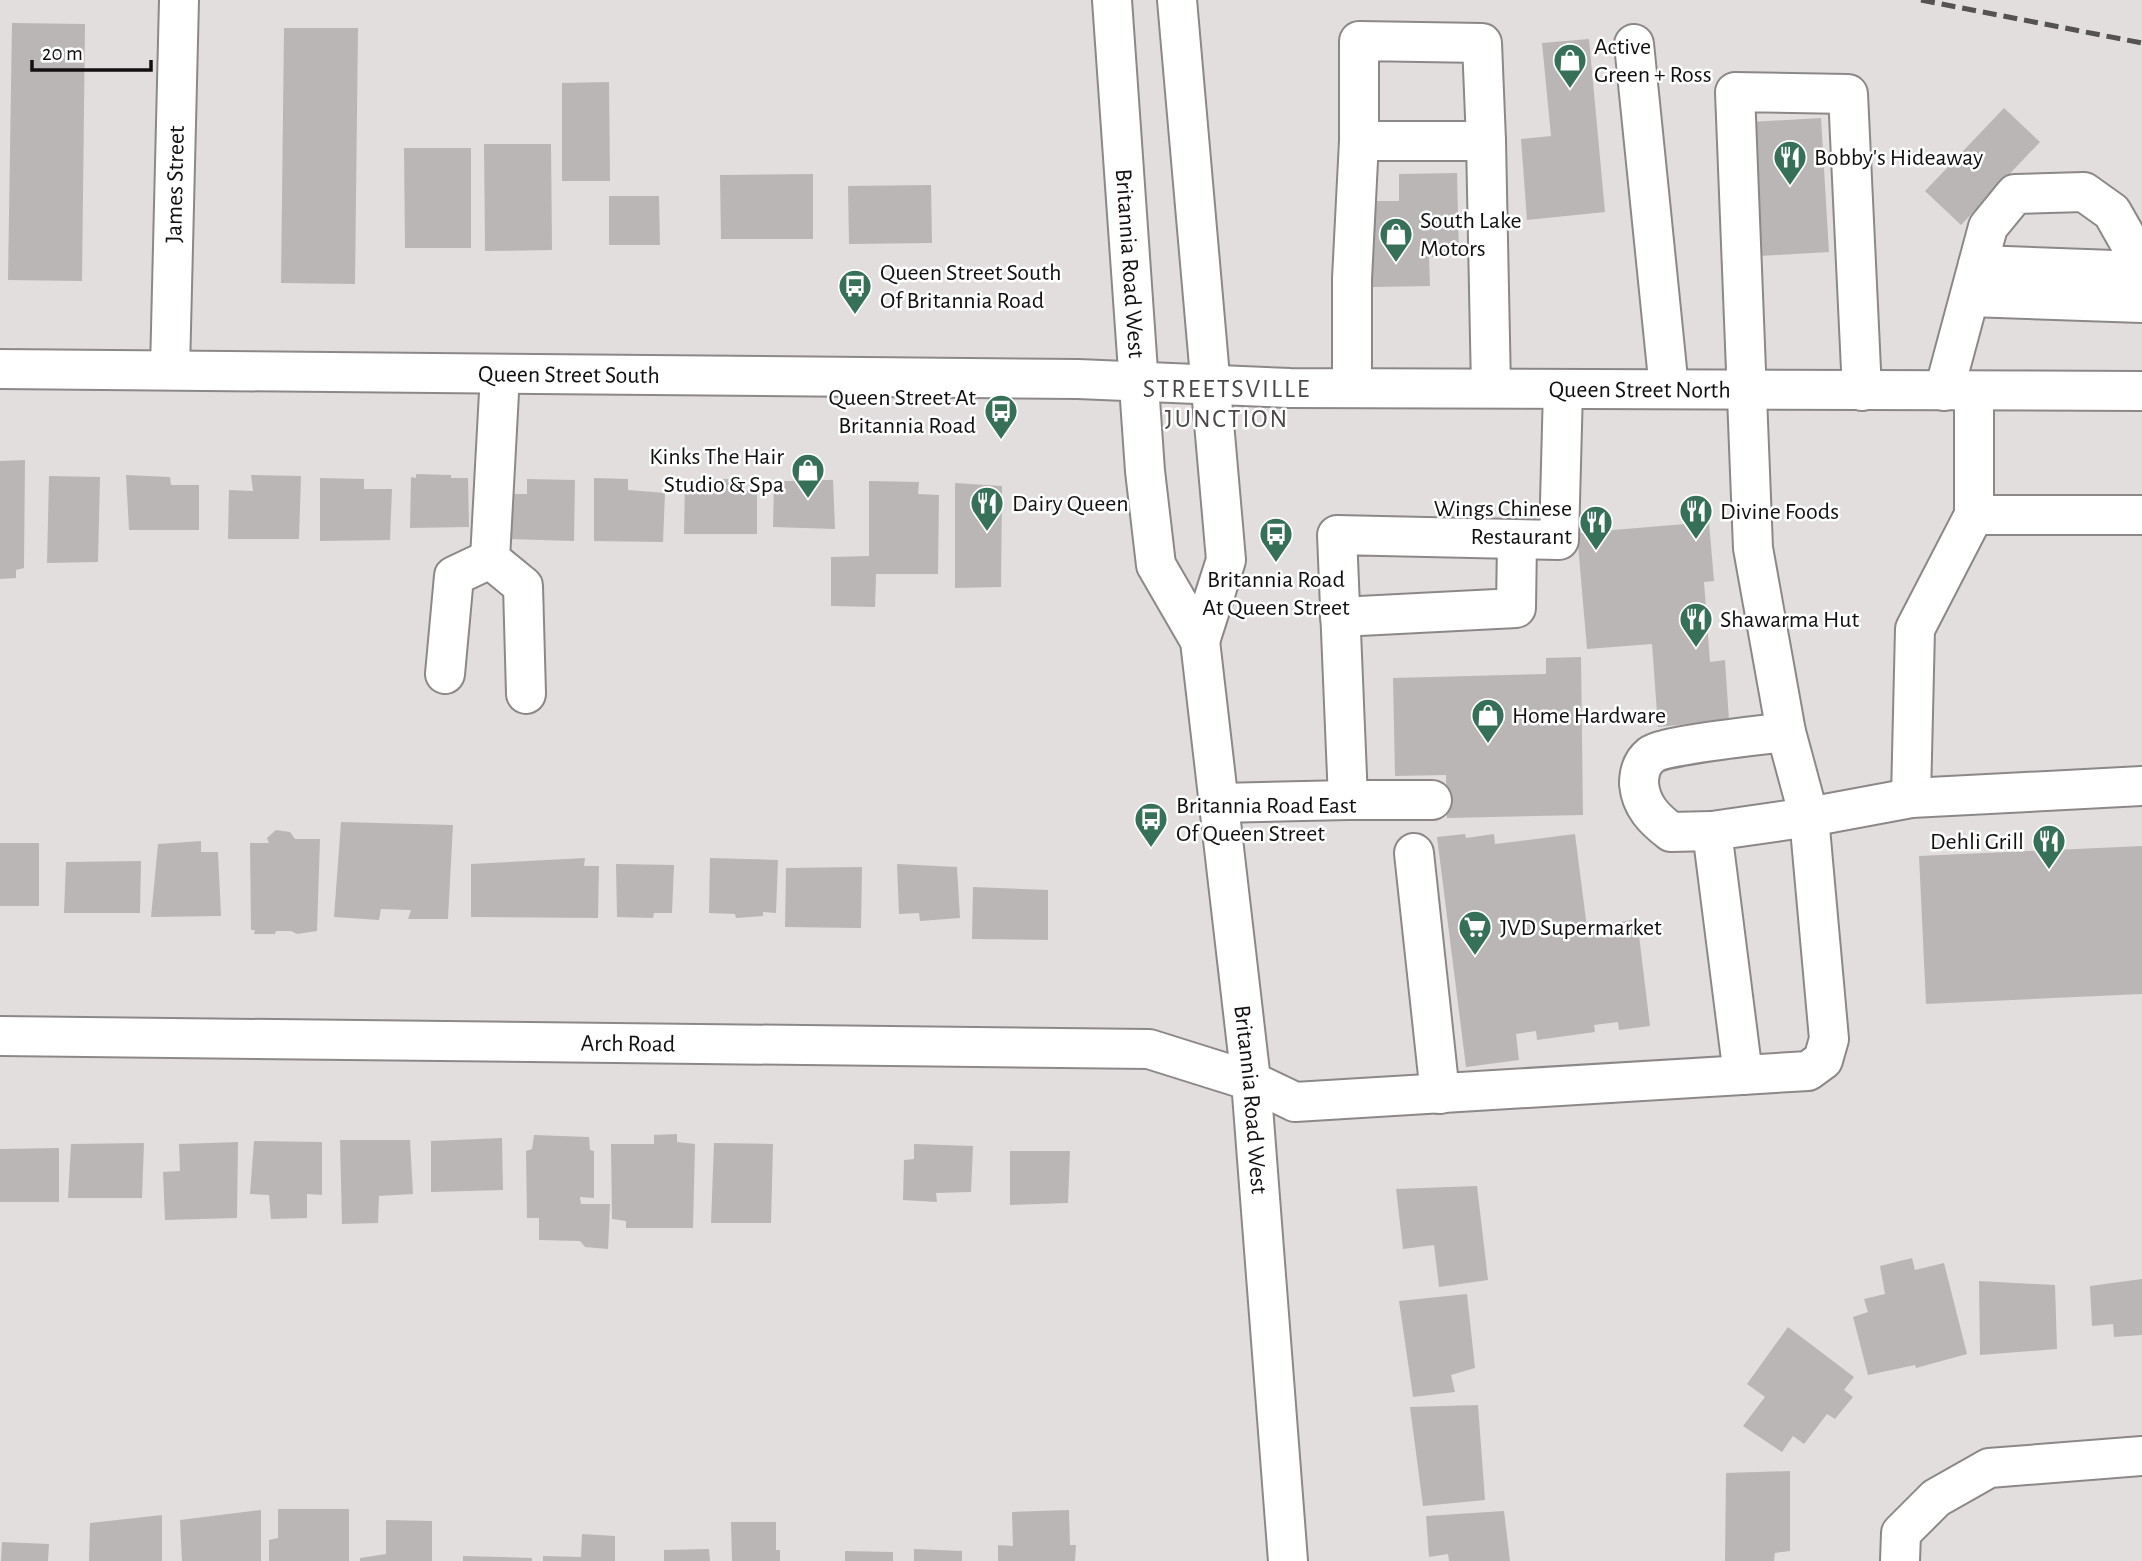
<svg xmlns="http://www.w3.org/2000/svg" width="2142" height="1561" font-family="'Alegreya Sans',sans-serif">
  <rect width="100%" height="100%" fill="#e3dede"/>
  <path fill="#bbb6b6" d="M12,23l73,1 -3,257 -74,-1z
    M284,28h74l-3,256 -74,-1z
    M1589,39l16,173 -78,8 -6,-81 30,-3 -9,-93z
    M609,82l1,99h-48v-98z
    M2004,108l36,34 -79,83 -36,-34z
    M1821,118l8,134 -70,4 -8,-134z
    M484,144h67l1,106 -67,1z
    M404,148h67v100h-66z
    M1457,173l2,84h-30l1,29 -57,1 -1,-86h27v-27z
    M813,174v65h-92l-1,-64z
    M931,185l1,58 -83,1 -1,-58z
    M609,196h50l1,49h-51z
    M25,460l-1,108 -8,2v8l-16,1v-118z
    M810,473l7,2 1,5h15l2,49 -62,-2 1,-46h29l1,-7z
    M416,474l35,1v3h17l1,49 -59,1 1,-51 5,1z
    M126,475l44,2 1,8h28v45h-70z
    M251,475l50,1 -2,63h-71l1,-49 24,1z
    M49,476l51,1 -2,85 -51,1z
    M320,478l44,1v10h28l-2,51 -70,1z
    M594,478l34,1v11l37,3 -2,49 -69,-1z
    M527,479l48,1 -1,61 -70,-2v-45h23z
    M728,479l1,10 28,2v43h-73l1,-54z
    M869,481l50,1 -1,12 21,1 -1,79h-62l-1,33 -44,-1v-49l38,-1z
    M955,483l47,3 -1,101 -46,1z
    M1709,522l5,59 -10,1 6,80 15,-2 4,60 -71,7 -6,-83 -65,5 -10,-116z
    M1581,657l2,158 -136,3 -1,-43 -51,1 -2,-98 153,-4v-16z
    M341,822l112,3 -5,94h-40l3,-9 -30,-1 -2,11 -45,-3z
    M276,830l14,2 5,7h25l-3,92 -20,3 -6,-3h-15l-1,3h-21l1,-4h-4l-1,-87h19l-2,-5z
    M1465,834l1,4 28,-4 1,10 80,-10 12,94 50,-9 13,107 -31,4 -1,-8 -24,3 1,7 -58,8 -1,-9 -20,3 3,26 -53,7 -29,-230z
    M201,841v11h17l3,64 -70,1 7,-73z
    M0,843h39v63h-39z
    M2142,846v148l-216,10 -7,-148z
    M585,858l-1,8h15l-1,52 -127,-1v-53z
    M710,858l68,2 -2,53 -13,-1v4l-27,2 -1,-4 -26,-1z
    M141,861l-1,52h-76l2,-51z
    M616,864l58,1 -2,48h-18l-1,5 -36,-1z
    M897,864l60,3 3,51 -40,3 -1,-8 -20,1z
    M862,867l-1,61 -76,-1 1,-59z
    M973,887l75,3v50l-76,-1z
    M677,1134v8l18,2 -2,84h-67v-7l-14,-2 -1,-75h43v-9z
    M534,1135l55,2 1,13 4,1v47l-14,-1 1,7h29l-2,45 -23,-2 -5,-6 -41,-1v-22h-12l-1,-67 6,-2z
    M502,1138l1,52 -72,2v-51z
    M340,1140h70l3,54 -34,2 -1,27 -36,1z
    M254,1141l68,1v53l-15,-1v24l-36,1 -2,-24 -19,-1z
    M238,1142l-1,76 -72,2 -2,-48 17,-1 -1,-27z
    M144,1143l-2,55h-74l3,-54z
    M714,1143l59,1 -2,79h-60z
    M914,1144l59,2 -2,46 -35,1 1,9 -34,-2 1,-40 10,-1z
    M59,1148v54h-59v-53z
    M1010,1151h60l-2,52 -58,2z
    M1477,1186l11,94 -49,7 -5,-42 -31,4 -7,-60z
    M1912,1258l3,12 29,-7 23,91 -51,14 -1,-3 -47,10 -15,-58 15,-5 -4,-13 21,-5 -5,-28z
    M2142,1279v56l-28,2 -1,-13 -21,2 -2,-40z
    M1979,1281l76,4 2,64 -77,6z
    M1467,1294l8,74 -24,7 4,17 -42,5 -14,-96z
    M1788,1327l66,50 -10,13 9,7 -18,22 -8,-5 -23,30 -11,-8 -11,16 -39,-26 22,-29 -18,-13z
    M1478,1405l7,95 -62,6 -13,-99z
    M1790,1471v80l-15,2 -1,8h-49l1,-88z
    M278,1509h71v52h-80v-21l9,-2z
    M261,1510v51h-79l-2,-41z
    M1069,1510l1,35h6l-1,16h-77v-16l15,1 -1,-34z
    M1504,1511l6,50h-61l-1,-7 -19,3 -3,-41z
    M162,1515v46h-73l1,-38z
    M386,1520l46,1v40h-72v-3l26,-4z
    M731,1522h45v28h4v11h-48z
    M582,1534l33,2v25h-72v-5l38,1z
    M2,1542l47,2 -1,17h-47z
    M709,1549l1,12h-46v-11z
    M914,1549l48,2v10h-48z
    M845,1551l48,1v9h-48z
    M463,1556l69,2v3h-69z"/>
  <g fill="none" stroke-linecap="round" stroke-linejoin="round">
    <defs>
      <g id="minor">
        <path d="M1634,44l35,345"/>
        <path d="M1359,141v-100l123,2 4,98"/>
        <path d="M1978,265l164,6"/>
        <path d="M1970,297l172,6"/>
        <path id="s1" d="M170,370l9,-370"/>
        <path d="M500,374l-10,185 33,27 3,108"/>
        <path d="M1352,388v-109l7,-138h127l5,247"/>
        <path d="M1944,391l44,-164 27,-33 69,-2 28,20 30,53"/>
        <path d="M1974,391v124h168"/>
        <path d="M1340,617l176,-9 1,-68"/>
        <path d="M445,674l9,-98 36,-17"/>
        <path d="M1911,798l4,-169 59,-114"/>
        <path d="M1348,800h84"/>
        <path d="M1219,803l129,-3 -11,-265 222,5 4,-151"/>
        <path d="M1712,831l-41,1c-17,-13 -30,-26 -32,-48 0,-11 2,-21 12,-29 12,-10 113,-20 135,-23"/>
        <path d="M1414,853l26,241"/>
        <path id="s2" d="M0,1036l1149,13 102,32 44,21 513,-31 15,-11 6,-21 -20,-222 -23,-85 -33,-184 -18,-456 113,2 14,297"/>
        <path d="M1743,1075l-31,-244 97,-14 102,-19 231,-12"/>
        <path d="M1900,1561l1,-28 35,-35 53,-30 153,-12"/>
      </g>
      <g id="major">
        <path id="s3" d="M1112,0l33,471 11,94 44,76 51,440 37,480"/>
        <path d="M1177,0l49,560 -26,81"/>
        <path id="s4" d="M0,369l1078,10 212,9 852,3"/>
      </g>
    </defs>
    <use href="#minor" stroke="#8d8888" stroke-width="42"/>
    <use href="#major" stroke="#8d8888" stroke-width="42"/>
    <use href="#minor" stroke="#fff" stroke-width="38"/>
    <use href="#major" stroke="#fff" stroke-width="38"/>
    <path stroke="#555252" stroke-width="5" stroke-dasharray="14 7" stroke-linecap="butt" d="M1921,0l221,43"/>
  </g>
  <defs>
    <symbol id="shop-pin" viewBox="-11 -11 22 30"><path d="M0 17L-7.5 6A9.5 9.5 0 1 1 7.5 6Z" fill="#367059" stroke="#fff"/><path d="M-5-2.5h2.3a2.7 3.5 0 0 1 5.4 0H5L5.5 6h-11ZM-1.5-2.5h3a1.5 2.3 0 0 0-3 0Z" fill="#fff"/></symbol>
    <symbol id="restaurant-pin" viewBox="-11 -11 22 30"><path d="M0 17L-7.5 6A9.5 9.5 0 1 1 7.5 6Z" fill="#367059" stroke="#fff"/><path d="M-5-6h1v4h1v-4h1v4h1v-4h1v5L-1.5 .5V6h-2V.5L-5-1ZM5-6V6H3V1.5H1.5Q1.5-4 5-6Z" fill="#fff"/></symbol>
    <symbol id="bus-pin" viewBox="-11 -11 22 30"><path d="M0 17L-7.5 6A9.5 9.5 0 1 1 7.5 6Z" fill="#367059" stroke="#fff"/><path d="M-5-6H5V4H4V6H2V4H-2V6H-4V4H-5ZM-3.5-4V0h7V-4ZM-3.5 1.2v1.5H-2V1.2ZM2 1.2v1.5H3.5V1.2Z" fill="#fff"/></symbol>
    <symbol id="supermarket-pin" viewBox="-11 -11 22 30"><path d="M0 17L-7.5 6A9.5 9.5 0 1 1 7.5 6Z" fill="#367059" stroke="#fff"/><path d="M-6-5.5h2.5l.6 2H6L4.5 2H-2.5L-4.4-4H-6ZM-1.5 3.2a1.3 1.3 0 1 0 .1 0ZM3 3.2a1.3 1.3 0 1 0 .1 0Z" fill="#fff"/></symbol>
  </defs>
  <g fill-rule="evenodd">
    <use href="#shop-pin" x="1551" y="41" width="38" height="52"/>
    <use href="#restaurant-pin" x="1771" y="138" width="38" height="52"/>
    <use href="#shop-pin" x="1377" y="215" width="38" height="52"/>
    <use href="#bus-pin" x="836" y="267" width="38" height="52"/>
    <use href="#bus-pin" x="982" y="392" width="38" height="52"/>
    <use href="#shop-pin" x="789" y="451" width="38" height="52"/>
    <use href="#restaurant-pin" x="968" y="484" width="38" height="52"/>
    <use href="#restaurant-pin" x="1677" y="492" width="38" height="52"/>
    <use href="#restaurant-pin" x="1577" y="503" width="38" height="52"/>
    <use href="#bus-pin" x="1257" y="515" width="38" height="52"/>
    <use href="#restaurant-pin" x="1677" y="600" width="38" height="52"/>
    <use href="#shop-pin" x="1469" y="696" width="38" height="52"/>
    <use href="#bus-pin" x="1132" y="800" width="38" height="52"/>
    <use href="#restaurant-pin" x="2030" y="822" width="38" height="52"/>
    <use href="#supermarket-pin" x="1456" y="908" width="38" height="52"/>
  </g>
  <g text-anchor="middle" stroke-width="5" stroke-linejoin="round" paint-order="stroke">
    <g font-size="24" fill="#110f0f" stroke="#fff" text-anchor="start">
      <text x="1594" y="54">Active<tspan x="1594" dy="28">Green + Ross</tspan></text>
      <text x="1814" y="165">Bobby's Hideaway</text>
      <text x="1420" y="228">South Lake<tspan x="1420" dy="28">Motors</tspan></text>
      <text x="880" y="280">Queen Street South<tspan x="880" dy="28">Of Britannia Road</tspan></text>
      <text x="976" y="405" text-anchor="end">Queen Street At<tspan x="976" dy="28">Britannia Road</tspan></text>
      <text x="784" y="464" text-anchor="end">Kinks The Hair<tspan x="784" dy="28">Studio &amp; Spa</tspan></text>
      <text x="1012" y="511">Dairy Queen</text>
      <text x="1572" y="516" text-anchor="end">Wings Chinese<tspan x="1572" dy="28">Restaurant</tspan></text>
      <text x="1720" y="519">Divine Foods</text>
      <text x="1276" y="587" text-anchor="middle">Britannia Road<tspan x="1276" dy="28">At Queen Street</tspan></text>
      <text x="1720" y="627">Shawarma Hut</text>
      <text x="1512" y="723">Home Hardware</text>
      <text x="1176" y="813">Britannia Road East<tspan x="1176" dy="28">Of Queen Street</tspan></text>
      <text x="2024" y="849" text-anchor="end">Dehli Grill</text>
      <text x="1500" y="935">JVD Supermarket</text>
    </g>
    <g font-size="24" fill="#110f0f" stroke="#fff">
      <text dy="8" stroke="none"><textPath href="#s1" startOffset="186">James Street</textPath></text>
      <text dy="8" stroke="none"><textPath href="#s3" startOffset="264">Britannia Road West</textPath></text>
      <text dy="8" stroke="none"><textPath href="#s4" startOffset="569">Queen Street South</textPath></text>
      <text dy="8" stroke="none"><textPath href="#s4" startOffset="1640">Queen Street North</textPath></text>
      <text dy="8" stroke="none"><textPath href="#s2" startOffset="628">Arch Road</textPath></text>
      <text dy="8" stroke="none"><textPath href="#s3" startOffset="1116">Britannia Road West</textPath></text>
    </g>
    <g font-size="26" letter-spacing="2" fill="#4c4848" stroke="#fff">
      <text x="1227" y="397">STREETSVILLE<tspan x="1227" dy="30">JUNCTION</tspan></text>
    </g>
  </g>
  <path d="M32 60v10h119v-10" fill="none" stroke="#110f0f" stroke-width="3.5"/>
  <text x="42" y="60" font-size="21" fill="#110f0f" stroke="#ffffff" stroke-width="5" paint-order="stroke">20 m</text>
</svg>
